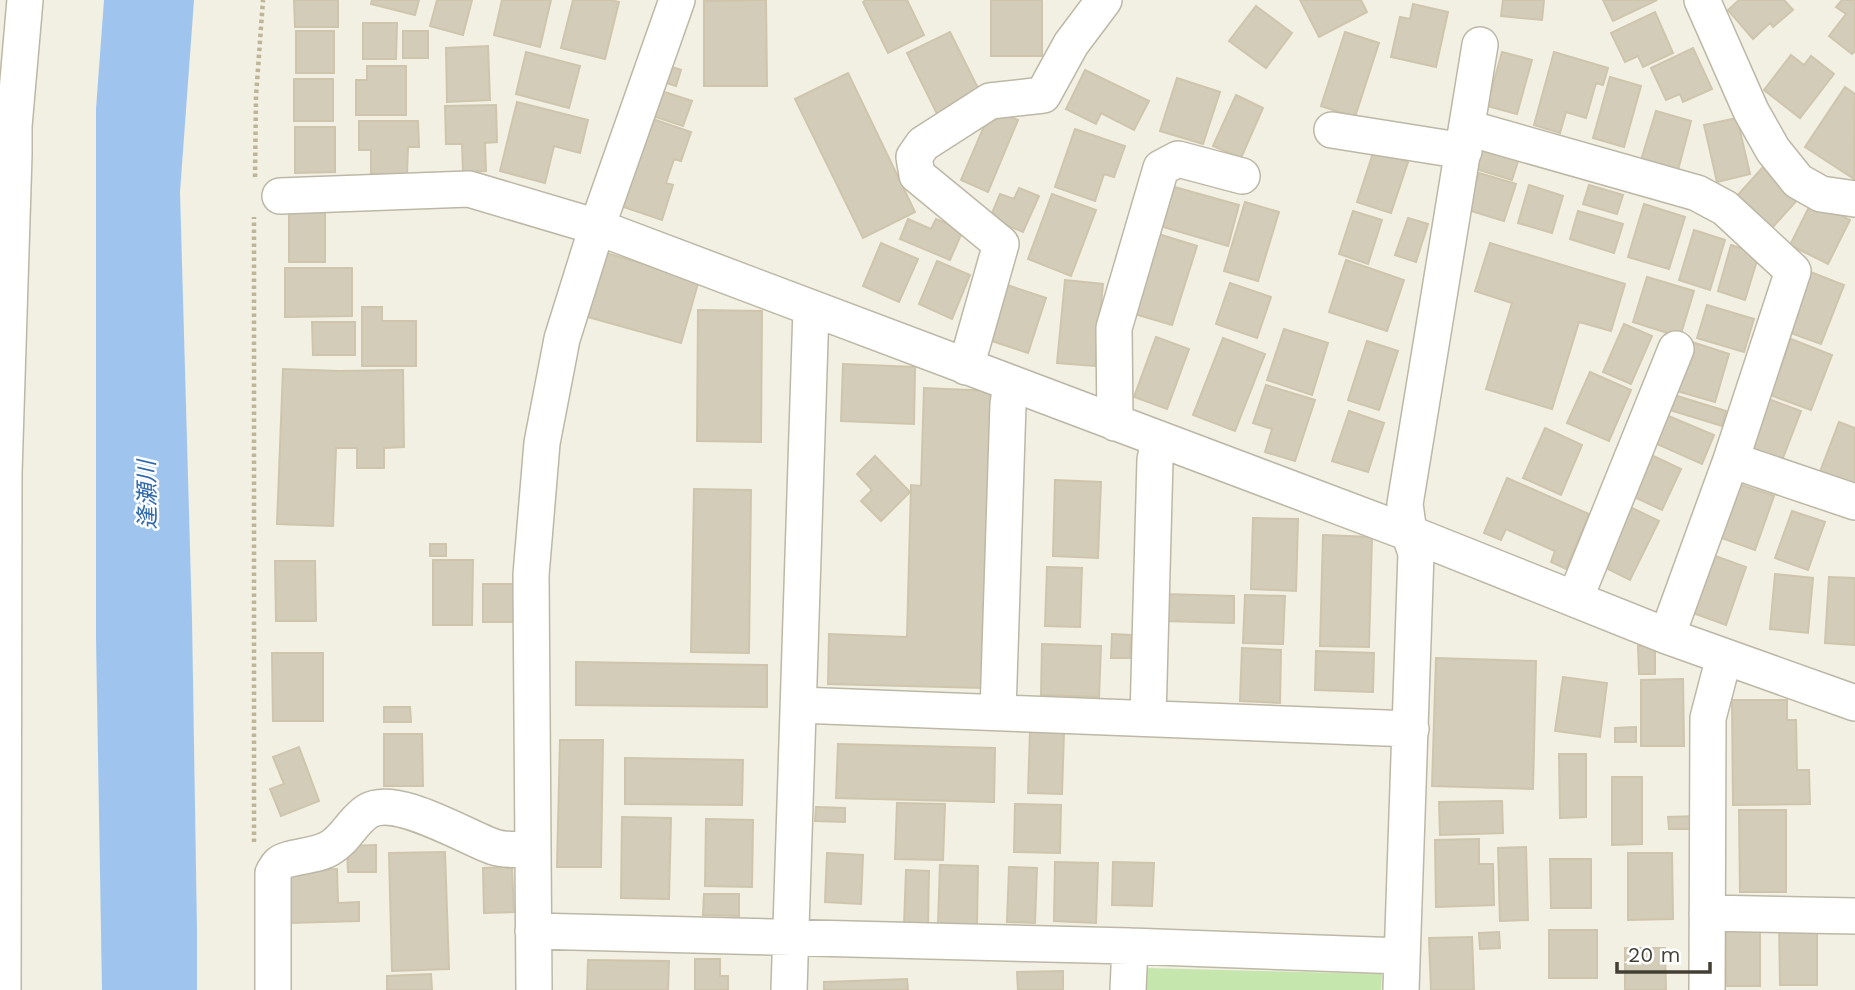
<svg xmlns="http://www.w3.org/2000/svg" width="1855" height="990" font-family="'Work Sans','Noto Sans JP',sans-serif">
  <rect width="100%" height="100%" fill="#f2efe3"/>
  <path fill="#c5e6ac" d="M1145,968l237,6 -1,16h-237z"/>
  <path fill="#9fc5ef" d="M104,0h90l-14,192 12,427 5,313v58h-95l-6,-352v-529z"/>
  <path fill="#d3ccb9" stroke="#cec5ac" stroke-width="2" d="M294,0h44v27h-43z
    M372,0h47l-4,15 -44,-11z
    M437,0h35l-9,35 -33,-9z
    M502,0h49l-11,47 -46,-12z
    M573,0h37l9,2 -14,57 -44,-11z
    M766,0l1,86h-63v-85z
    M866,0h41l17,35 -36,18 -25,-51z
    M991,0h51v56h-51z
    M1300,0h61l6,12 -48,25z
    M1503,0h41l-2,20 -41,-4z
    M1603,0h54l-44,21z
    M1739,0h45l9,10 -20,17 -3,-4 -17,16 -25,-29z
    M1842,0h13v51l-3,3 -23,-18 17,-22 -10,-7z
    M1413,4l35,8 -12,55 -45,-10 9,-40 10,2z
    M1256,6l36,27 -26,35 -37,-27z
    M1655,12l18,41 -30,14 -5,-11 -13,6 -14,-29z
    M363,23h34l-1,36h-33z
    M296,31h38v42h-38z
    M403,31h25v27h-25z
    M950,32l31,62 -43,22 -31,-63z
    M1345,32l34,11 -24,74 -34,-11z
    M488,46l2,54 -43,2 -1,-54z
    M1693,48l19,41 -29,13 -3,-8 -14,6 -15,-32z
    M526,52l54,14 -11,42 -53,-14z
    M1502,52l30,8 -15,54 -30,-8z
    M1554,52l54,16 -5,17 -7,-2 -10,35 -20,-6 -6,21 -26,-8z
    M1791,55l13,10 7,-9 23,18 -34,44 -36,-28z
    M666,65l15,5 -5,16 -16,-5z
    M367,66h39v49h-50v-35h11z
    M1085,70l64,31 -15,29 -33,-17 -5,11 -30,-15z
    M848,73l67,139 -52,26 -68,-139z
    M1610,77l31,9 -17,61 -31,-9z
    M1177,78l43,14 -17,52 -43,-13z
    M294,79h39v42h-39z
    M1845,87l10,7 -1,85 -49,-32z
    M655,89l37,12 -9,25 -36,-12z
    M1236,95l27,13 -22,50 -28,-12z
    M517,102l71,18 -8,33 -26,-7 -9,37 -45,-12z
    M496,105l1,37 -12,1 1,28 -23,1 -1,-28h-16l-1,-38z
    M1656,111l35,10 -13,49 -37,-10z
    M999,112l19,8 -30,72 -27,-12 27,-63 7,3z
    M650,118l41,14 -10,29 -7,-2 -8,24 7,2 -11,35 -41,-14z
    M1737,118l13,56 -33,8 -13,-57z
    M359,121h59l1,26h-11l-1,27h-36v-24h-12z
    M295,127h40v45l-40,1z
    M1075,129l50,17 -11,31 -10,-3 -9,27 -40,-14z
    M1479,146l40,12 -7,22 -39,-12z
    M1374,150l34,12 -17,51 -34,-11z
    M1764,166l35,32 -28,31 -35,-32z
    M1479,173l37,11 -12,37 -36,-11z
    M1529,185l34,11 -11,37 -34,-10z
    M1589,185l34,10 -6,19 -34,-10z
    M1171,186l68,19 -11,41 -68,-20z
    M1019,188l20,8 -16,36 -33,-14 10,-24 14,5z
    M1052,194l44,16 -25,66 -43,-17z
    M1812,201l38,19 -22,44 -38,-19z
    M1245,202l34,10 -21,69 -34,-10z
    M1644,204l41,13 -16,52 -41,-12z
    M289,207h36v55h-36z
    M1353,211l29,9 -14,44 -29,-10z
    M1578,211l45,13 -9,29 -44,-14z
    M1408,218l20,6 -12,38 -21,-7z
    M908,219l23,10 5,-10 27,11 -13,30 -50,-21z
    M1694,230l31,10 -15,50 -31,-10z
    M1152,232l45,14 -25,79 -44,-13z
    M881,243l37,16 -19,43 -36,-16z
    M1490,243l135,41 -14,47 -32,-9 -27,87 -66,-20 26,-86 -37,-12z
    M1731,245l28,9 -14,46 -27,-9z
    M606,253l93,27 -18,63 -93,-26z
    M1346,260l58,20 -17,51 -58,-19z
    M937,261l33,14 -18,44 -33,-15z
    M285,268h67v48l-67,1z
    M1808,271l36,14 -23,59 -36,-13z
    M1647,277l47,14 -14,46 -47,-15z
    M1065,280l38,4 -8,82 -38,-3z
    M1230,283l41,14 -14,41 -41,-14z
    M1004,284l42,14 -18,55 -42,-14z
    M1707,305l47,14 -10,33 -47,-14z
    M362,307h20v14h34v45h-54z
    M698,310l64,1 -1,131 -64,-1z
    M312,322h43v33h-42z
    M1624,324l28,12 -21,48 -28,-12z
    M1284,329l44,14 -16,52 -45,-15z
    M1156,337l33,12 -22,60 -33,-12z
    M1223,338l42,16 -30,77 -42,-16z
    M1791,339l41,16 -21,55 -41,-15z
    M1367,341l31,10 -19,59 -31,-10z
    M1692,342l37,12 -14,48 -38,-11z
    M843,364l72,3 -1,57 -73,-3z
    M283,369l56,2 64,-1 1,77 -20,1v20h-27v-20h-21l-3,78 -56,-2z
    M1590,372l41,18 -22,51 -42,-18z
    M1266,385l49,15 -20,61 -30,-9 7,-23 -19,-6z
    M924,388l68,3 -9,297 -155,-4 1,-50 78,3 4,-152 10,1z
    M1674,395l52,16 -4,15 -52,-16z
    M1766,398l35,13 -20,52 -34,-13z
    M1349,411l35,12 -16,49 -36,-11z
    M1659,412l55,23 -12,29 -54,-24z
    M1839,422l16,6v63l-37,-14z
    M1545,428l37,17 -21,50 -38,-17z
    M1649,454l32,15 -19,41 -32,-15z
    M875,456l35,36 -29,29 -20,-20 11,-11 -15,-16z
    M1507,478l82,36 -23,55 -15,-7 4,-11 -49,-22 -5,11 -17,-7z
    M1055,480l46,2 -3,76 -45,-2z
    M1732,482l42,14 -19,54 -42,-15z
    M694,489l57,1 -2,163 -58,-1z
    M1626,505l33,16 -29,59 -32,-16z
    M1792,511l33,11 -17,48 -33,-12z
    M1253,518l45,1 -2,72 -45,-2z
    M1323,535l49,2 -3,110 -49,-1z
    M430,544h16v12h-16z
    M1707,553l39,14 -20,58 -39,-14z
    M433,560h40l-1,65h-39z
    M275,561h40l1,60h-40z
    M1047,567l35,1 -2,59 -35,-1z
    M1775,574l38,4 -5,55 -38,-4z
    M1829,577l26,1v67l-30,-2z
    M483,584h31v38h-31z
    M1163,594l71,2v27l-72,-2z
    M1245,595l40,1 -2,48 -40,-1z
    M1112,634l19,1 -1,23h-19z
    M1042,644l59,2 -2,51 -58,-2z
    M1638,646h17v28h-16z
    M1242,648l39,2 -1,53 -40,-2z
    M1316,651l58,2 -1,39 -58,-2z
    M272,653h51v68h-50z
    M1436,658l100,3 -3,128 -101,-3z
    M576,662l191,3v42l-191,-2z
    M1563,677l44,6 -7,54 -45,-6z
    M1683,679l1,67h-43v-66z
    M1732,700h55v20h9l1,50h12l1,34 -77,1z
    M384,707h26l1,15h-27z
    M1636,727v15h-21v-14z
    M1030,730l34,2 -2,62 -34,-1z
    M384,734h38l1,52h-39z
    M560,740h43l-2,127h-44z
    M838,744l157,4 -1,54 -158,-4z
    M299,747l20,54 -38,15 -11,-27 14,-5 -11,-27z
    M1559,754h27v63l-26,1z
    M625,758l118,2 -1,45 -117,-1z
    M1612,777h30v67l-30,1z
    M1502,801l1,32 -63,2 -1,-33z
    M897,803l48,1 -2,56 -48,-1z
    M1015,804l46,1 -1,48 -46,-1z
    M816,807l29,1v14l-30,-1z
    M1739,810h47v82h-46z
    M1698,816v13h-29l-1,-12z
    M622,817l49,1 -2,81 -48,-1z
    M706,819l47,1 -1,67 -47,-1z
    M1479,839v25h14l1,41 -58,2 -1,-67z
    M376,845v27h-28l-1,-26z
    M1526,847l2,73 -28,1 -2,-73z
    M445,852l4,117 -57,2 -3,-118z
    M827,853l36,2 -2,49 -36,-2z
    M1628,853h44l1,66 -45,1z
    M1550,859h41v49h-40z
    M1055,862l43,1 -2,60 -42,-2z
    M1113,862l41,1 -2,43 -40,-1z
    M940,865l38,1 -1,59 -39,-1z
    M512,867l2,45 -30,1 -1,-45z
    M1009,867l28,1 -2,55 -28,-1z
    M337,869l1,34 21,-1v19l-70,2 -2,-52z
    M906,870l23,1 -1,56 -24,-1z
    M704,894h35v22l-36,-1z
    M1817,921v64h-37l-1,-63z
    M1549,930h48v48h-48z
    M1726,930h34v56h-34z
    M1499,932l1,16 -20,1 -1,-16z
    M1472,937l2,53h-43l-2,-52z
    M1625,948h40l1,42h-41z
    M695,959h25v17h8v14h-33z
    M588,960l81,1 -1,29h-81z
    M1063,971v19h-45l-1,-18z
    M431,974l1,16h-45v-14z
    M907,979l1,11h-84v-8z"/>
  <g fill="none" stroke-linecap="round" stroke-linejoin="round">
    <defs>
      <path id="street" d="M1702,0l49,111 22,39 25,31 23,13 34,5
        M1468,128l229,65 28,15 68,63 -62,189 -64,176
        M1332,130l132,21
        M280,196l189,-7 128,38 812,306 258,103 188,67
        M966,367l35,-123 -84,-69 -3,-18 9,-13 67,-43 53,-6 28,-51 33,-44
        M1115,423l-1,-95 47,-160 17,-9 64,17
        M1731,460l124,42
        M1575,599l101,-250
        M799,705l612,24
        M998,712l10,-308 3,-20
        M1148,718l7,-258 4,-20
        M1707,913l148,3
        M533,931l597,15 272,10
        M3,990l1,-517 10,-318v-29l11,-126
        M273,990v-117c2,-3 3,-6 6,-9 9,-8 37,-7 51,-16 16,-9 23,-28 38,-37 28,-17 97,26 126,36 12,4 25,2 38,2
        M534,990l-3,-415 11,-132 20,-104 35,-112 80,-227
        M789,990l22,-681
        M1128,990l2,-44
        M1401,990l15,-437 -7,-20 -4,-29 75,-459
        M1707,990l1,-272 16,-61"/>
    </defs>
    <use href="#street" stroke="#bdb8a6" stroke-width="38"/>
    <path stroke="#beb597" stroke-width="4.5" stroke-dasharray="3.5 3.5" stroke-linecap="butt" d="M255,177l1,-81 7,-96
      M254,842v-625"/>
    <use href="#street" stroke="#fff" stroke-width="35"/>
  </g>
  <g text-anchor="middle" stroke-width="5" stroke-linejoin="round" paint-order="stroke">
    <g font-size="23" font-style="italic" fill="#2e69ae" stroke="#fff">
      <text transform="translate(147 495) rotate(-91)" y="8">逢瀬川</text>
    </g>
  </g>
  <path d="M1617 962v10h93v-10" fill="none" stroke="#433f34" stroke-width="3.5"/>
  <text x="1628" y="962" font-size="21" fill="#433f34" stroke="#ffffff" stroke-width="5" paint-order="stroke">20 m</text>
</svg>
